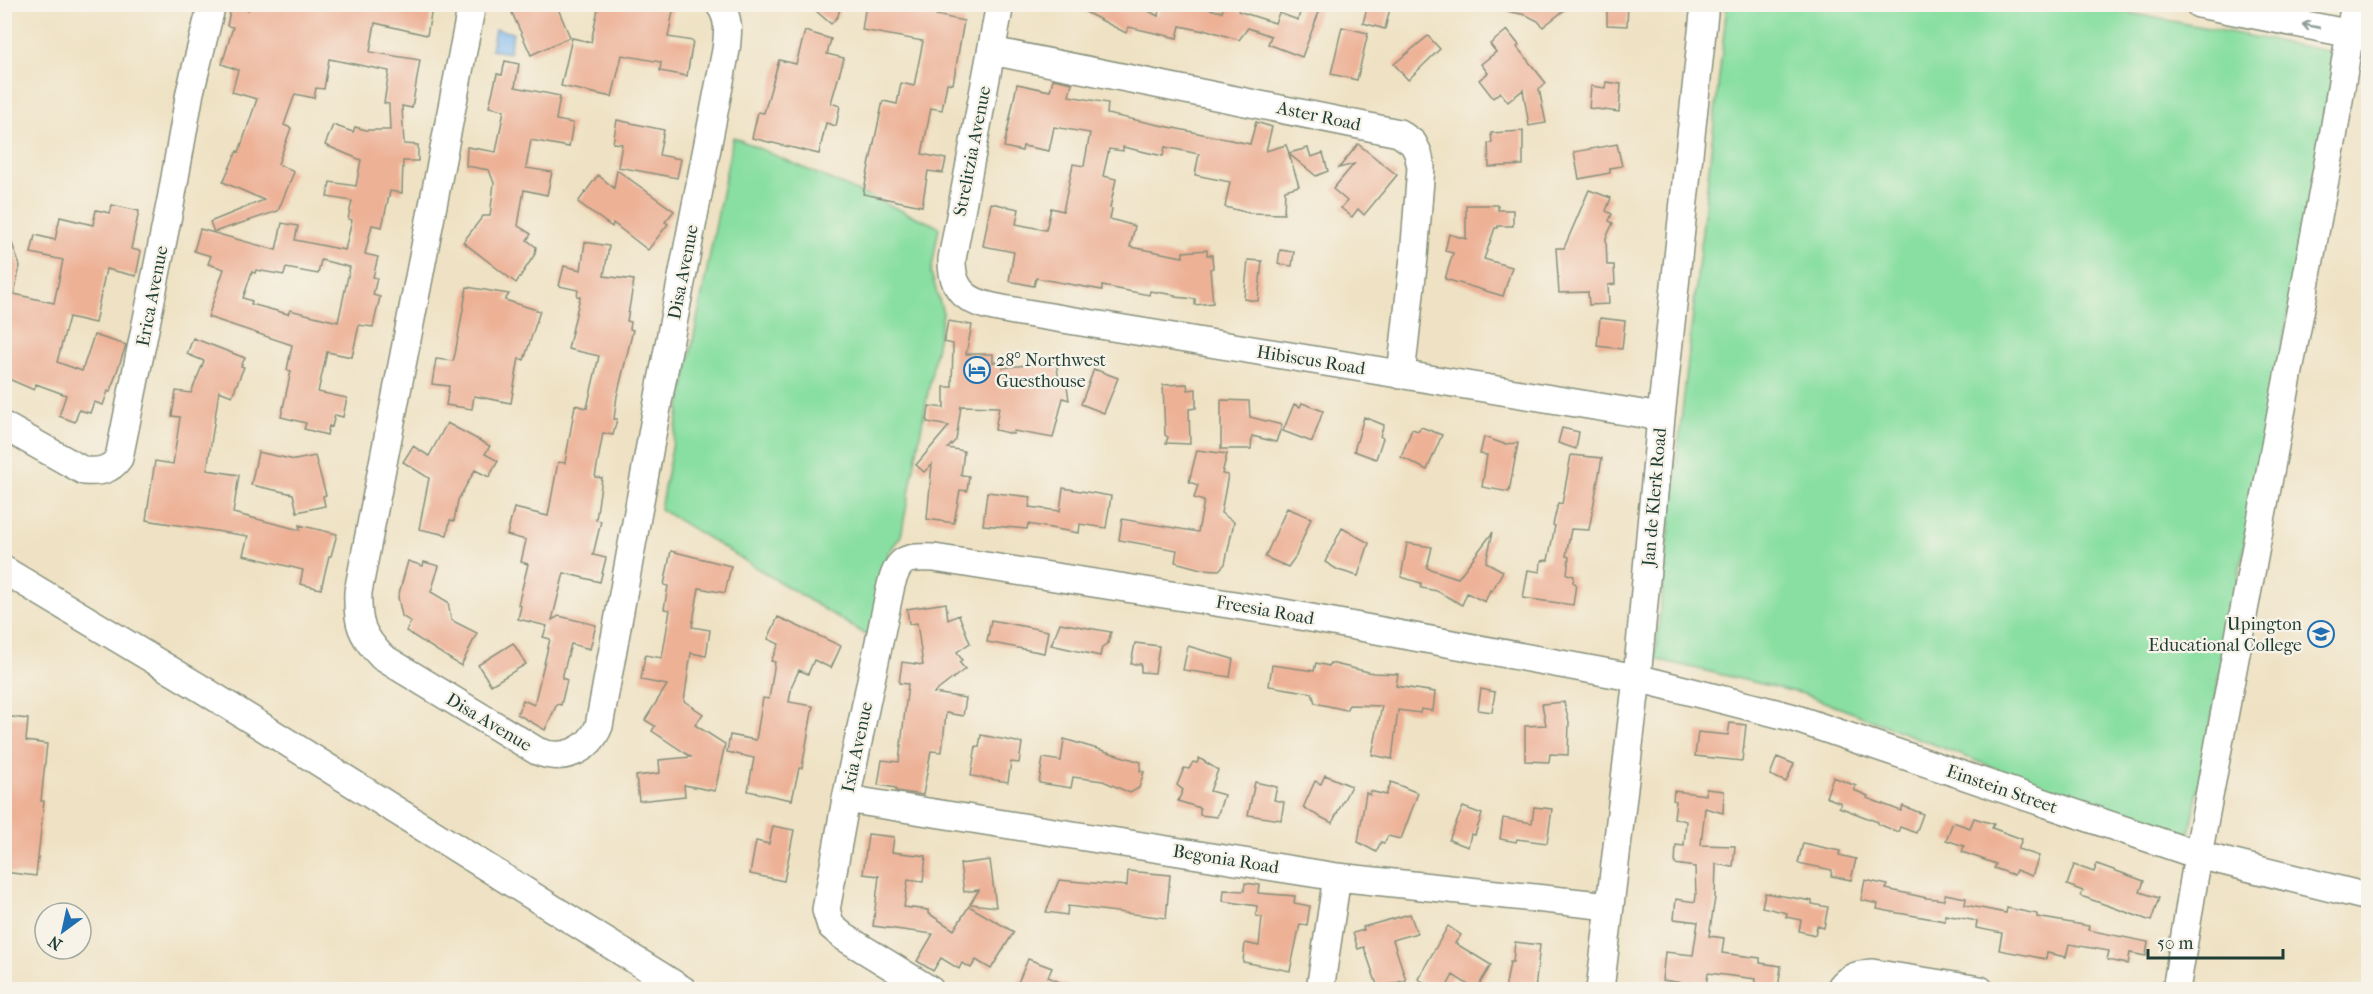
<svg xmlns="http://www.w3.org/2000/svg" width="2373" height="994" font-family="'IM FELL French Canon',serif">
  <rect width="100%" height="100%" fill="#f7f3e8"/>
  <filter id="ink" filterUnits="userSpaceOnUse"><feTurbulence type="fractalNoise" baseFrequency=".0167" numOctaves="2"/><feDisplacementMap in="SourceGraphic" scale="12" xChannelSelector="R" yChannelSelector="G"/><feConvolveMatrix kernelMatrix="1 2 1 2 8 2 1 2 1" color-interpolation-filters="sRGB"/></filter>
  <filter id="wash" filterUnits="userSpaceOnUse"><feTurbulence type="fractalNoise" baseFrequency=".008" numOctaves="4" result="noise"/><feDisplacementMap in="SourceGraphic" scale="24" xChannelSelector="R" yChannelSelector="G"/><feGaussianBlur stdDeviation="1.35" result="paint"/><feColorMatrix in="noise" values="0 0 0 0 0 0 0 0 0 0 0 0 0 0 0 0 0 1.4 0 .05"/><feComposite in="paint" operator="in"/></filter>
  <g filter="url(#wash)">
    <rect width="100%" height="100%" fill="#efe2c4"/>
    <path fill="#89dfa2" stroke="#548e6b" stroke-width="1.5" d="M1727,5h361l250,48 -150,790 -384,-149 -149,-35z
      M733,137l206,90 -8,46 12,40 -42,223 -13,17 -17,85 -211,-129z"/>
    <path fill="#80bbf1" stroke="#507c92" stroke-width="1.5" d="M495,29l18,4 -4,20 -18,-3z"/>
    <g id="blocks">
      <path fill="#edb196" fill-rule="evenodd" d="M249,4h184l-6,31 -52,-12 -5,29 50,8 -8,48 -10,-2 2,38 14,1v16h-15l-1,32 -12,-2 -8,36 -10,-2 -7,29 13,3 -5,20 4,1 -4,17 7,2 -7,30 -14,-2 -7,32 -25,-5 -9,40 29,6 -4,19 -8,-2 -3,12 -3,-1 -2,9 -23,-6 2,-6 -25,-6 10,-46 -4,-1 5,-25 -84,-28 16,-48 -16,-5 3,-8 -17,-5 6,-22 76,21 6,-27 16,3 -3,14 50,10 7,-30 -4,-1 4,-18 -25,-4 3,-15 26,4 5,-26 -36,-15 8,-20 20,7 2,-5 11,3h24l-1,-26 -5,-1 5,-32 -60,-12 -5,30 -8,-1 -2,10 -19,-4 -11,31 7,3 -13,36 16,8 -16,39 -64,21 -4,-10 54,-22 -41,-18 14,-31 2,1 18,-53 -25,-7 6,-22 -16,-6 11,-37 -6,-1 4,-20 17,4zM321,260l29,7 -12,55 -48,-12 -2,4 -37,-10 1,-3 -9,-3 9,-26 3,1 1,-3 28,5 2,-7 32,6z
        M508,4h48l14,33 -39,18z
        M599,4l75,2 -6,31 25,4 -6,35 -27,-5 1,-9 -39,-7 -10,42 -51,-11 11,-48 19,4z
        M808,4h33l-3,12 -7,8z
        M866,4h72l-2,11 28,6 -11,63 -6,-1 -5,27 -11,-2 -9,46 24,5 -3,14 -15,-2 -6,35 -59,-12 20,-93 14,3 4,-21 13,3 9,-45 -61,-11z
        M1070,4h66l22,12 2,-12h28l34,8 3,-8h16l-3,7 37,12 4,-10 19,7 4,-16h20l-20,53 -34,-13 3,-8 -23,-8 -9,12 -35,-11v2l-24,-5 -3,12 -48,-11 -3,6z
        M1368,4h23l-6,25 -22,-6z
        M1507,4h65l-29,23 -5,-6 -12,-6 -20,-4z
        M1607,4h21l-1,22 -20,-1z
        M1342,27l26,6 -11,47 -26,-6z
        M1507,30l12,15 -2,2 29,36 -7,6 7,34 -17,3 -6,-36 -15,12 -8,-10 -7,6 -14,-18 9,-7 -7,-9 15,-12 -6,-8z
        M805,31l26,8 -4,15 17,4 -13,45 9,3 -4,20 -10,-3 -7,31 -67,-16 6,-26 6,1 15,-53 17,4z
        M1428,36l12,13 -32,31 -14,-16z
        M505,61l14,3 -4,23 45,9 -4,24 17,3 -4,24 -38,-7 -5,28 26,4 -5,23 -23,-5 -6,36 13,8 -4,6 9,7 -1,7 -19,29 -53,-41 20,-26h7l4,-33 -5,-13 -23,-4 1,-19 29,5 8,-42 -15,-3 8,-33 5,1z
        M1053,79l19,4 -3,13 39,7 -1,11 143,30 6,-22 16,5 -6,24 20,-6 3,8 19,-5 3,9 12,-4 5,18 -12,5 -27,-22 10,32 -14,4 -1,24 -35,-1 -24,-6 5,-25 -35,-7 4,-21 -34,-7 -2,9 -40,-9v4l-14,-2 -6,27 13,3 -6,29 2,1 -2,10 25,7 -5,21 53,10v-5l24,-2v5h5l1,13 -3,1 3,34 -18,2v-6l-20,-2v-2l-25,-4 -1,4 -47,-9v4l-66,-12 -2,8 -25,-5 5,-29 -31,-6 8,-43 28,6 -3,15 30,6 5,-22 12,3 10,-47 11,2 6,-33 -36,-6 -5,24 -26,-5 -1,5 -18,-4 13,-63 33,7z
        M1606,82l15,2 -2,28 -30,-4 2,-22 14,2z
        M617,120l47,10 -5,25 22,4 -4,19 -59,-11 4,-23 -9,-1z
        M1523,131v34l-34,2 -1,-23 4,-1 -1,-10z
        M1358,144l39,31 -33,40 -6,-6 -6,8 -11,-9 6,-7 -14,-12 21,-25 -15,4z
        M1617,144l5,22 -12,2v5l-31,6 -5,-27z
        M617,170l57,41 -9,11 3,2 -20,26 -35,-27 -1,4 -34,-25 20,-27 16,13z
        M1589,190l22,8 -5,13 6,3 -3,7 4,2 -7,15 1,27h7l1,19 -7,1 1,19 -20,1 -1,-13 -29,1 -3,-45h8z
        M112,205l27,6 -8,38 10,2 -5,25 -30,-7 -11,54 -26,-6 -12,45 25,9 12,-36 32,10 -16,47 -2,-1 -5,14 -9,-3 -4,11 -11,-3 -4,12 -16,-6 7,-21 -30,-11 -2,6 -30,-13v-148h3l13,37 -6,28 40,9 9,-43 -32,-7 4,-18 20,5 5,-23 33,8 3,-15 14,3z
        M1466,205h32v5h15v16h-15v2h-3l-11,31 28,8 -9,29 -58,-17 8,-26 -8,-2 4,-17 17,5z
        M585,242l24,4 -5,30 30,4 -7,41 4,1 -1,7 3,1 -16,66 -3,23h3l-4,16 -10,-2 -8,44 7,1 -6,42 5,1 -8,34 13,3 -6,24 -36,-9 -12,47 7,-4 37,9 -6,24 -19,-5 -9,34 5,2 -6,25 -4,-1 -12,26 -28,-16 6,-14 11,5 16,-66 -7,-2 4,-11 -29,-7 3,-13 -3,-1 10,-41 -7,-2 5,-22 -19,-5 7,-27 34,8 10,-54 7,1 10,-58 12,3 12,-52 -31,-7 12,-52 -3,-1 1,-6 -19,-4 5,-20 17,4z
        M1280,250l14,2 -2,14 -14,-2z
        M1248,260l14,1 -4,40 -14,-2z
        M467,287l42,7 -4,6 35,11 -16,49 -5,-2 -8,45 -37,-7 -2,13 -26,-4 3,-19 -17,-2 4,-25 17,2 2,-7z
        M1600,318l25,3 -3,28 -25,-3z
        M948,321l24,4 -6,29h27v8l10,1v5l53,-7 3,20 7,-1 3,20 -6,-2 -10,40 -39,-7 -1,3 -18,-4 4,-23 -38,-1 -5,34 -8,8 16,3 -3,24 8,1 -2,15 -7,-1 -6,33 -27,-4 5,-55 -8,8 -8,-7 33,-39 -22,-4 2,-16 15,2v-21h8l1,-43 -9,-2z
        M193,338l52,20 -4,8 3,1 -12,29 -13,-5 -12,79 32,5 -6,38 67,17 -1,-5 38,9 -6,22h-2l-8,33 -21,-5 3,-14 -60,-15 5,-19 -102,-16 9,-59 18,3 7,-47 -8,-1 4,-25 15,2 13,-32 -17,-7z
        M1094,369l24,9 -14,35 -23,-9z
        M1187,384l1,6 8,-1v19l-7,1 1,35 -24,-1 2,-6 -3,-2 -2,-50z
        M1221,400l28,1 1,16 32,8 -6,17 -24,-6 -1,13h-30z
        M1302,403l21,8 -11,31 -29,-11 11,-27 6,3z
        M1364,417l20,8 -4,11 3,2 -7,21 -22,-8z
        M447,423l43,23 -5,8 13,7 -9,16 -14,-7 -17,30 -4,21 -4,-1 -3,15 -28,-6 10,-51 -26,-16 10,-16 16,10z
        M1421,427l21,8 -15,35 -26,-13 11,-28 6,2z
        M1562,428l17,4 -3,17 -18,-6z
        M1484,437l20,7 14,-1 -9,49 -27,-5 5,-32 -7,-1z
        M1197,450l30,4 -5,20 6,1 -7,38 13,9 -9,42 -6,6 -18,-1 -26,-7 2,-12 -58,-10 3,-21 76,13 6,-31 -10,-3 4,-13 -9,-3z
        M258,452l37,8 20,-4 11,39 -3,1 2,10 -28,6 -4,-18 -42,-9z
        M1571,455l31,3 -13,72 -18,-1 -5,27 3,1 -2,17 7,2 -1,6 3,2 -3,21 -50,-7 5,-28 12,2 1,-11 7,-1 7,-34 -2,-1 5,-22 4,1z
        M1063,488l48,8 -5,32 -26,-4 -1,9 -51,-9 -1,5 -44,-4 4,-33 44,5 -2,10 31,4z
        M1287,508l24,10 -15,38 -8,11 -23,-10z
        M1342,528l27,15 -11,33 -20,-6 -13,-8z
        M1493,532l-7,30 17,9 -11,20 -2,-1 -5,12 -18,-9 -5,12 -25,-14 -16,-3v-5l-20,-6 6,-34 25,4 -5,21 31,10z
        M671,551l60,15 -6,27 -26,-5 -7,39 18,3 -4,26 -15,-3 -7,48 19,13 -8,11 30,19 -10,47 -31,-6 1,11 -46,5 -3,-25 24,-3 -1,-13 32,-3 -39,-26 3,-5 -10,-6 22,-35 -26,-5 4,-25 17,3 8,-48 -6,-1 4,-23 -4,-1z
        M408,561l15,5 1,-4 15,4 -8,26 17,10 3,18 26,13 -16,33 -55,-35 5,-9 -9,-6 -4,-19z
        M946,603l2,17 11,-5 11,28 -13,9 5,8 -3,2 6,7 -31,24 32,5 -3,18 -17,-3 -4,39 -11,-1 -8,44 -27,-4v-3l-18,-3 4,-25 17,2 9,-78 -9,-1 3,-21 21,3 -6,-42 -8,1 -2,-15z
        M778,617l63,29 -10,22 -17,-8 -6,14 -9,-4 -7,15 -3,17 24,4 -11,62h-3l-7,32 -44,-9 6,-33 -27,-6 3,-17 26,5 7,-42 6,1 6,-37 -4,-1 8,-17 -11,-5z
        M991,620l57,11 -4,22 -57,-11z
        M1060,623l51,9 -3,11 -6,4 -2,9 -49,-11z
        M513,643l13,21 -35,21 -13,-20z
        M1135,643l24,3 -4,27 -14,-1v-8h-10z
        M1188,646l45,13 -3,18 -47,-7z
        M1316,663l13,3 1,-3 43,10 25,1 -2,12 39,6 -2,19 -12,-2 -1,4 -22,-3 -6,49 -20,-4 10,-49 -33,-1 -3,5 -31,-7 -3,-10 -43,-7 3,-21 42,6z
        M1481,689l14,3 -3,20 -14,-2z
        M1564,702l5,20 -1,33 -18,-1 -1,8 -24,-1v-35l21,-1 -4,-21z
        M4,716l24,3 -2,22 21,3 -6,57h3l-8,75 -32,-4 5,-57 -5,-1z
        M1730,723l16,2 -4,36 -47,-5 3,-24 30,3z
        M981,735l41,8 -3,20 -8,-1 -3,20 -37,-6 5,-30 3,1z
        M1064,739l77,23 -1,9 4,1 -5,16 -9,5 -27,-12 -30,-4 -2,11 -32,-5 4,-25 18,3z
        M1777,757l17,7 -8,18 -16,-7z
        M1199,758l19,12 -8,21 14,4 -7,22 -17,-2v-7l-22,-7 5,-11 -6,-5 7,-17 5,1 4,-7 4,1z
        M1325,775l26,11 -19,37 -29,-15 12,-27 6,3z
        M1833,777l23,9 -2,4 14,6 -1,2 34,13 2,-5 20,8 -7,19 -16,-6 -2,5 -20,-8v-2l-39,-15 2,-4 -15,-6z
        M1255,782l22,5 -3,13 10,2 -3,18 -33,-5z
        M1391,782l27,11 -17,46 -13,-3 -4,7 -3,-1 -5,10 -18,-10 8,-49 4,2v-4l16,4z
        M1706,789l18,2 -1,22 -18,-5 -4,37 34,1 -2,21 -17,-3 -1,34 -6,38 15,2 -2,15 38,5v5l21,3 -3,24h-23l1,-11 -48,-6 -2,13 -44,-6 3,-28 28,3 5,-33 -24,-3 2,-20 19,3 1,-6 -1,-29 -20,-3 1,-19 8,1 2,-25 -12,-3 2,-17 -3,-1 1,-9 32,4z
        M1463,807l19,7 -7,21 -4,-1 -3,13 -19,-7z
        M1534,807l18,2 -5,34 -30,-4 -1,3 -16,-3 3,-21 29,5z
        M1974,818l20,6 -2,4 30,11 -4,10 21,7 -7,20 -16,-6 -2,5 -20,-7 2,-4 -34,-12 2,-6 -18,-6 7,-18 17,6z
        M773,826l21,4 -10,51 -34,-7 6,-33 13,3z
        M868,834l26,3 -2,15 34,4 -3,26 -15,-2 -4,27 24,3v3l26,17 15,-24 45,26 -23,37 -15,-9 -5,8 -9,-5 -3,6 -18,-11 -8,13 -16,-10 16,-27 -60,-8 6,-50 -16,-2z
        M1803,843l37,8 -1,4 17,4 -5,21 -20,-4 1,-6 -34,-7z
        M990,860l6,47 -26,-3 9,-14 -15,2 -4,-28z
        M2097,864l47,17 -4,11 19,6 -8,23 -70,-25 2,-5 -16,-6 7,-20 20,7z
        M1128,871l42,4 -4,43 -98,-12 -1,9 -21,-3 13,-32 68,6z
        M1865,880l23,5 -2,4 41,9 17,2 1,-6 21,4 -1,7 41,8 1,-5 30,6v3l52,9 -1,4 60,12 -2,14 -16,-3 -2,11 -21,-4 2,-9 -40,-7 -3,13 -19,-4 -1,6 -47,-9 3,-17 -26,-5 1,-7 -32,-6v6l-47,-8 -21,-4 1,-5 -17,-4z
        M1245,883l14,2 -1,8 37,3 -1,7 16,3 -3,19 -7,-1 -10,47 -47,-9 2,-19 14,3 3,-29 -6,-1 1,-10 -34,-5 1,-11 20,1z
        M1765,893l47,8v3l16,3 -4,21 -7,-2 -2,9 -16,-4 2,-11 -15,-3 1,-4 -25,-6z
        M1410,914l7,19 -24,7 13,40 -28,8 -14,-41 -6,2 -5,-16 11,-3 -1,-3z
        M1448,926l13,9 -6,8 36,22 -15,25 -23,-15 -8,15h-8l-19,-11z
        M1515,942l25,3 -5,45h-30l5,-28h3z
        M1028,959l24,9 -4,9 30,13h-63z"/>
    </g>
  </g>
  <g filter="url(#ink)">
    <use href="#blocks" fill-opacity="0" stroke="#87907c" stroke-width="1.5"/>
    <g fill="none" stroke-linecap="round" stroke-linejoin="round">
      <defs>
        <path id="minor" d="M472,4l-114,588c-1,31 3,43 24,65l155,94c25,11 52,0 62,-25l61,-335 66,-341c2,-17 4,-32 -7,-46
          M1000,4l-48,255c-1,42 28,46 62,52l647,106
          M2199,4l168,33
          M992,51l407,82 14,10 5,10 3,14 -7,90 -13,118
          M4,426l80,45c15,1 26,0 35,-13l52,-258 19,-108 22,-88
          M4,570l198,119 481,301
          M846,799l491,78 272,29
          M930,990l-86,-53 -13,-11 -5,-16 20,-111 45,-214c8,-28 15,-28 43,-27l339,53 364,67 154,39 407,138 170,42
          M1320,990l17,-113
          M1600,990l37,-312 24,-261 44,-413
          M1839,990c7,-12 19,-16 33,-17l108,17
          M2176,990l22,-135 135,-718 21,-129"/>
      </defs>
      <use href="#minor" stroke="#87907c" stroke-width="30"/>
      <use href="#minor" stroke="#fff" stroke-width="27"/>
    </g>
    <defs><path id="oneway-shaft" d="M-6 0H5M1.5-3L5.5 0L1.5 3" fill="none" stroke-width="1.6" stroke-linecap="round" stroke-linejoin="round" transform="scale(1.5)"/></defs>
    <use stroke="#8f9e9a" href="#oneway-shaft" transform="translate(2311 26) rotate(-169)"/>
  </g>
  <defs>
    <symbol id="hotel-ring" viewBox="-11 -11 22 22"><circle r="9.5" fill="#f7f3e8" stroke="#1f6fb2" stroke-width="1.5"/><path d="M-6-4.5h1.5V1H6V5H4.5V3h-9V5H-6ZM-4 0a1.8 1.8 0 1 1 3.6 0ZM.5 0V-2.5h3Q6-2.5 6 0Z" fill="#1f6fb2"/></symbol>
    <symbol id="university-ring" viewBox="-11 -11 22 22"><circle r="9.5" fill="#f7f3e8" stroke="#1f6fb2" stroke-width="1.5"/><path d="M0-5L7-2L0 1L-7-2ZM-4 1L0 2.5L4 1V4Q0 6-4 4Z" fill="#1f6fb2"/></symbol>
  </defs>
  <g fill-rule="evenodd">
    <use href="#hotel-ring" x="962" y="355" width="30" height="30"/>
    <use href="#university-ring" x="2306" y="619" width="30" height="30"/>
  </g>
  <g text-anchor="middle" stroke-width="4.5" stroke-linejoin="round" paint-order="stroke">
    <g font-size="18" fill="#1f3d34" stroke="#f7f3e8">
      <text transform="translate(1319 116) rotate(12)" y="6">Aster Road</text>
      <text transform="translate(972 151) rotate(-79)" y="6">Strelitzia Avenue</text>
      <text transform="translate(683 272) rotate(-79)" y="6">Disa Avenue</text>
      <text transform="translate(152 296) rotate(-79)" y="6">Erica Avenue</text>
      <text transform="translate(1311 360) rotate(9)" y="6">Hibiscus Road</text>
      <text transform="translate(1654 497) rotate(-85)" y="6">Jan de Klerk Road</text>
      <text transform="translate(1265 610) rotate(10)" y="6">Freesia Road</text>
      <text transform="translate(489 722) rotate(31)" y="6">Disa Avenue</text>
      <text transform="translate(857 747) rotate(-78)" y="6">Ixia Avenue</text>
      <text transform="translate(2002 789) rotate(19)" y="6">Einstein Street</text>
      <text transform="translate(1226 859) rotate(9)" y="6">Begonia Road</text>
    </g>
    <g font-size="18" fill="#1f3d34" stroke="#f7f3e8" text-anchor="start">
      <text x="996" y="366">28° Northwest<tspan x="996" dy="21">Guesthouse</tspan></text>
      <text x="2302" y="630" text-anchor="end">Upington<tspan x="2302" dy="21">Educational College</tspan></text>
    </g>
  </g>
  <rect width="2373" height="994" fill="none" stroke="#f7f3e8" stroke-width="24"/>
  <g transform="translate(63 931) rotate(213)"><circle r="28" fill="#f7f3e8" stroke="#a1aaa0" stroke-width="1.5"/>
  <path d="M0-4.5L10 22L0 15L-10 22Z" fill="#1f6fb2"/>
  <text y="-9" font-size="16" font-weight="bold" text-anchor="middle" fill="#1f3d34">N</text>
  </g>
  <path d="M2148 949v9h135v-9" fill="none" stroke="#1f3d34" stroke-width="3"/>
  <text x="2157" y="949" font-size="18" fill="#1f3d34" stroke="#f7f3e8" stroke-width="4.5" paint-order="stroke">50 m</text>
</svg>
